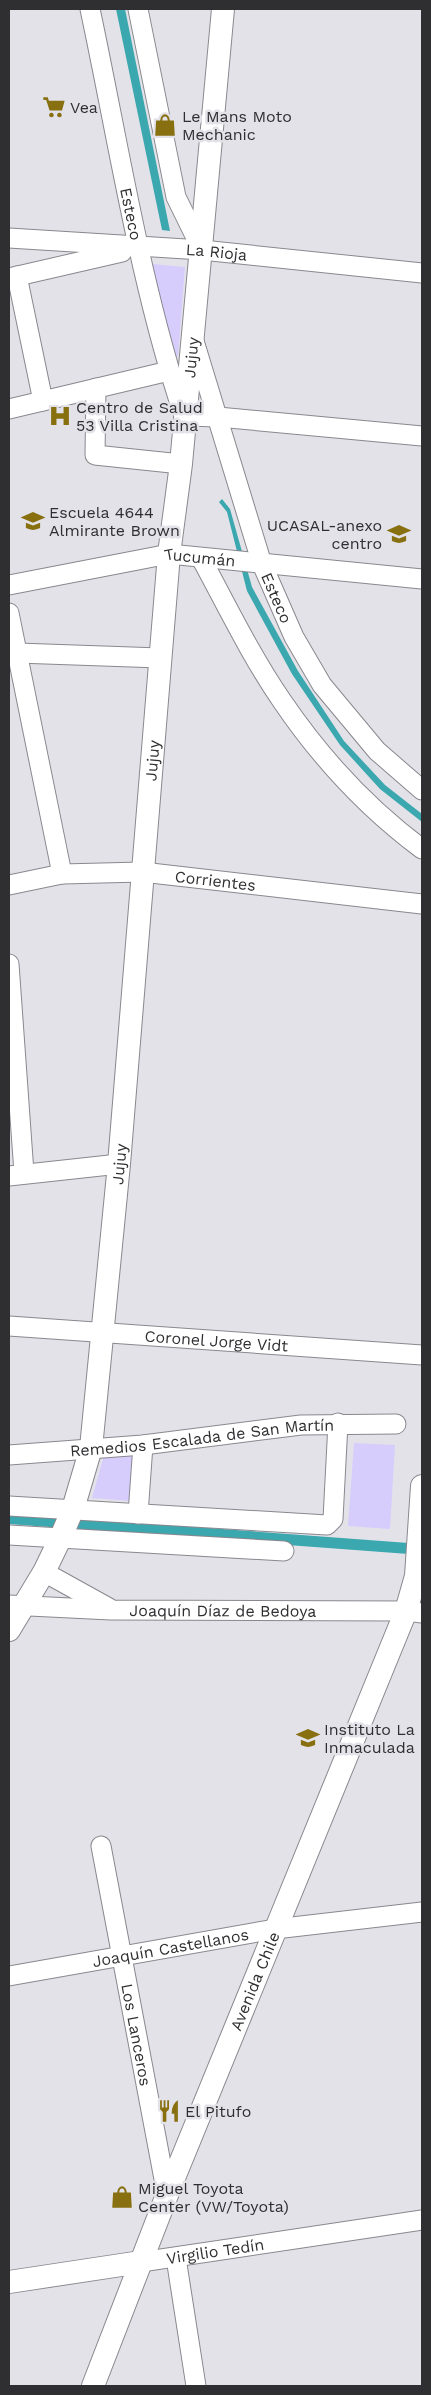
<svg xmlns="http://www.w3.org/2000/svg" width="431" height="2395" font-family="'Work Sans',sans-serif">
  <rect width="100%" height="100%" fill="#e3e2e9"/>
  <path fill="#d6cdfd" d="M152,264l33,3 -7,89h-7z
    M354,1443l41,2 -5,84 -42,-3z
    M135,1451l-4,50 -39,-3 13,-46z"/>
  <path fill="#3ba7ae" d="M116,9h9l45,222 -8,-1z
    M222,499l8,10 22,78 46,84 46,70 41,44 37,29v8l-42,-33 -40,-44 -48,-71 -45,-83 -20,-79 -8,-10z
    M9,1513l413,31v11l-413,-31z"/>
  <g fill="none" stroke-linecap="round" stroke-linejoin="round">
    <defs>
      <g id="minor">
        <path id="s1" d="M90,9c29,136 50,276 94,407l34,1 204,19"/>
        <path d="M138,9l38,188 26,53"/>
        <path id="s2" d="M9,238l193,12 220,23"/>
        <path d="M17,276l26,125"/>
        <path d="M9,278l113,-26"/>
        <path id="s3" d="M194,341l68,223 32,73 28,48 55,66 45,39"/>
        <path d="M96,388l-1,67 86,9"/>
        <path d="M9,409l160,-38"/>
        <path d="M201,558c26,48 50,98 81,143 38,56 85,107 140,148"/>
        <path id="s4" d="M9,585l160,-31 253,25"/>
        <path d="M9,613l53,261"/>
        <path d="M17,653l143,5"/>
        <path id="s5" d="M9,885l53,-11 80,-2 280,32"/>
        <path d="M9,964l15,209"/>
        <path d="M9,1176l110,-12"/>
        <path id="s6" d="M9,1326l413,29"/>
        <path id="s7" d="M9,1455l134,-10 158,-20 95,-1"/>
        <path d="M9,1506l318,19 6,-6 5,-96"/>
        <path d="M138,1514l5,-69"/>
        <path d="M9,1535l275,16"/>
        <path d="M44,1572l65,36"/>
        <path id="s8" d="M9,1605l102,5 295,1 16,2"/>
        <path id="s9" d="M101,1846l66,349"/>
        <path id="s10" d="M9,1976l266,-47 147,-17"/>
        <path d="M176,2258l20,128"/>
        <path id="s11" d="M141,2262l281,-42"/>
      </g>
      <g id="major">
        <path id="s12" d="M9,1630l35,-58 16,-33 13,-30 18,-61 28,-284 50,-610 12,-90 42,-455"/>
        <path d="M9,2282l132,-20"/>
        <path id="s13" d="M93,2386l74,-191 239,-584 10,-35 6,-90"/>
      </g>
    </defs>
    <use href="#minor" stroke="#89888e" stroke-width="21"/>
    <use href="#major" stroke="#89888e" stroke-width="24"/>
    <use href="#minor" stroke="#fff" stroke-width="19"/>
    <use href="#major" stroke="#fff" stroke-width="22"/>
  </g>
  <defs>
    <symbol id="supermarket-bare" viewBox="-9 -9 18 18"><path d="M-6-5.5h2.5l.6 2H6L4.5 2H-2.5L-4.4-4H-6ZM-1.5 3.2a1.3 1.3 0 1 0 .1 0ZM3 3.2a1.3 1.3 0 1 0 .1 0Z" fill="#887010" stroke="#e3e2e9" stroke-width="2.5" paint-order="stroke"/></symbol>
    <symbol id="shop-bare" viewBox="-9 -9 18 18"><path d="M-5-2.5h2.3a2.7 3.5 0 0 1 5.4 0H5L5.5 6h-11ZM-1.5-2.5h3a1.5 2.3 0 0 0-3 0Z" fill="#887010" stroke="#e3e2e9" stroke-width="2.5" paint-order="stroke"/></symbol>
    <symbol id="hospital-bare" viewBox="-9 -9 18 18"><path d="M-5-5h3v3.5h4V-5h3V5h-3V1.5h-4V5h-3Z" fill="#887010" stroke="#e3e2e9" stroke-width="2.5" paint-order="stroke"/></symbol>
    <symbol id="school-bare" viewBox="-9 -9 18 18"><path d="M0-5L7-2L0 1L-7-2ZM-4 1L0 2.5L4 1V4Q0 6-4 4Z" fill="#887010" stroke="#e3e2e9" stroke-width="2.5" paint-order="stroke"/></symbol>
    <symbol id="university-bare" viewBox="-9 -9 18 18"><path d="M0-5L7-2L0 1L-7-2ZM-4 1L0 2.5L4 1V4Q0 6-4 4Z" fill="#887010" stroke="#e3e2e9" stroke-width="2.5" paint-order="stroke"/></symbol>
    <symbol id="restaurant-bare" viewBox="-9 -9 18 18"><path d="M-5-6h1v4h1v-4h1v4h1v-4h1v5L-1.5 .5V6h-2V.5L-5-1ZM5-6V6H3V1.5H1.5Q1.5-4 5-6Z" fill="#887010" stroke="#e3e2e9" stroke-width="2.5" paint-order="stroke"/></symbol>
  </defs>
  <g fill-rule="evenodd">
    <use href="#supermarket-bare" x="38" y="91" width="32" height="32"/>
    <use href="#shop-bare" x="149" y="109" width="32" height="32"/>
    <use href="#hospital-bare" x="44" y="400" width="32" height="32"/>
    <use href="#school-bare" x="17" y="505" width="32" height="32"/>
    <use href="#university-bare" x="383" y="518" width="32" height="32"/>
    <use href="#school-bare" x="292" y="1722" width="32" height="32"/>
    <use href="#restaurant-bare" x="153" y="2095" width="32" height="32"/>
    <use href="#shop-bare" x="106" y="2181" width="32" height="32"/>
  </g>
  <g text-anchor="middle" stroke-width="5" stroke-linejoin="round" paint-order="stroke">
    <g font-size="16" fill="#2f2e31" stroke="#e3e2e9" text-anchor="start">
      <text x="70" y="113">Vea</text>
      <text x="182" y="122">Le Mans Moto<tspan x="182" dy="18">Mechanic</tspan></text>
      <text x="76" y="413">Centro de Salud<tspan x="76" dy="18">53 Villa Cristina</tspan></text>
      <text x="49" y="518">Escuela 4644<tspan x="49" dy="18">Almirante Brown</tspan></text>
      <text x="382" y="531" text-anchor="end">UCASAL-anexo<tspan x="382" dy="18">centro</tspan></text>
      <text x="324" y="1735">Instituto La<tspan x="324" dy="18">Inmaculada</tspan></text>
      <text x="185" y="2117">El Pitufo</text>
      <text x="138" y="2194">Miguel Toyota<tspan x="138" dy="18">Center (VW/Toyota)</tspan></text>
    </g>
    <g font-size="16" fill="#2f2e31" stroke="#e3e2e9">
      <text dy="6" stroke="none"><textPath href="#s1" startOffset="209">Esteco</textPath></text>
      <text dy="6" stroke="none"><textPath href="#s2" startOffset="208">La Rioja</textPath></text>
      <text dy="6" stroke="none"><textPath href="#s12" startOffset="1296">Jujuy</textPath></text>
      <text dy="6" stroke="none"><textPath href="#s4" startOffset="194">Tucumán</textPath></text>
      <text dy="6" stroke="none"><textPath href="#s3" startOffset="270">Esteco</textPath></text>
      <text dy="6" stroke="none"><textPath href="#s12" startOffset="891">Jujuy</textPath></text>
      <text dy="6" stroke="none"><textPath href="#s5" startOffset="208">Corrientes</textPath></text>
      <text dy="6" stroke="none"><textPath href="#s12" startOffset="486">Jujuy</textPath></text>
      <text dy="6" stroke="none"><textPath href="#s6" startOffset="208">Coronel Jorge Vidt</textPath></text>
      <text dy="6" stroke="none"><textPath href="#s7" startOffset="194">Remedios Escalada de San Martín</textPath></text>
      <text dy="6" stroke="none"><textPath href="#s8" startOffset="214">Joaquín Díaz de Bedoya</textPath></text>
      <text dy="6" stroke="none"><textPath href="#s10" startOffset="164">Joaquín Castellanos</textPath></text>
      <text dy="6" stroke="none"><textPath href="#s13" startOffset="436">Avenida Chile</textPath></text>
      <text dy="6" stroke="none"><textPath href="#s9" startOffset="192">Los Lanceros</textPath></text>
      <text dy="6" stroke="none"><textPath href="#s11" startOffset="75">Virgilio Tedín</textPath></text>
    </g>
  </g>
  <rect width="431" height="2395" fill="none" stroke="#2f2e31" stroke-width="20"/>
</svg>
